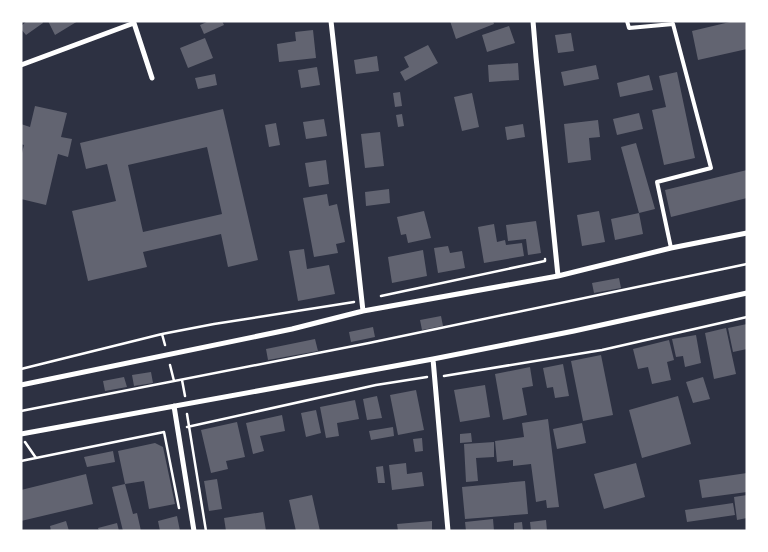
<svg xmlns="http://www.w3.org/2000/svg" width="768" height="552" font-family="Commissioner,sans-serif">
  <rect width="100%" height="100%" fill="#2d3142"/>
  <path fill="#626471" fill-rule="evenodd" d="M27,21h15l1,2 -17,12 -5,-6v-3z
    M48,21h30l-23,14z
    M209,21h13l2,4 -20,9 -4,-9z
    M450,21h43l1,3 -38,15z
    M734,21h13v28l-49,11 -6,-29z
    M509,26l6,17 -28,9 -5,-17z
    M313,30l3,28 -37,4 -2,-18 19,-3 -1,-9z
    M571,33l3,18 -16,2 -3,-18z
    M205,38l8,20 -25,10 -8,-20z
    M428,45l10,18 -33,18 -5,-9 9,-5 -5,-10z
    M377,56l2,15 -23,3 -2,-14z
    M518,63l1,17 -30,2 -1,-17z
    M596,65l3,14 -35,7 -3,-14z
    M317,67l3,18 -19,3 -3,-18z
    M677,72l18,86 -31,7 -12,-55 14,-3 -7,-31z
    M215,74l2,11 -19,4 -3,-11z
    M649,75l4,15 -33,7 -3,-14z
    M400,92l2,14 -7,1 -2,-14z
    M472,93l7,34 -17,4 -8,-34z
    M35,106l32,7 -6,24 11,2 -4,18 -10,-3 -12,51 -25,-6v-42l3,-12 -3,-1v-20l9,3z
    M223,109l35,151 -30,7 -7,-33 -78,18 4,15 -59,14 -16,-70 44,-10 -9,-37 -21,5 -6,-26zM207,147l15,67 -79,18 -15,-67z
    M639,113l4,16 -26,6 -4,-16z
    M402,114l2,12 -6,1 -2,-12z
    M324,119l3,17 -21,3 -3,-17z
    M598,120l2,17 -11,1 2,22 -23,3 -4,-39z
    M276,123l4,22 -11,2 -4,-22z
    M523,124l2,13 -18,3 -2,-13z
    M380,132l4,34 -19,2 -4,-34z
    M636,143l19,66 -16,4 4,21 -28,6 -4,-21 28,-6 -18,-66z
    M326,160l3,24 -20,3 -4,-24z
    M747,170v28l-76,19 -6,-27z
    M389,189l1,14 -24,3 -1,-14z
    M327,194l2,12 8,-2 8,38 -9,2 2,9 -24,4 -11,-59z
    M424,211l7,27 -23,5 -2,-9 -5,1 -4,-18z
    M599,211l6,31 -23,4 -5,-31z
    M536,221l5,32 -13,2 -2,-16 -18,2 -2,-16z
    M494,224l3,18 8,-2 1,5 16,-2 2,13 -40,7 -6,-36z
    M448,246l2,7 12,-2 3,17 -27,5 -4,-25z
    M304,249l3,20 22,-4 6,29 -37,7 -9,-50z
    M423,250l4,26 -35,7 -4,-26z
    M619,278l2,10 -27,5 -2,-10z
    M441,316l2,10 -21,4 -2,-10z
    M747,324v25l-14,3 -5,-24z
    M373,327l2,10 -24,5 -2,-10z
    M726,328l10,46 -22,5 -9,-46z
    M696,335l5,28 -16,4 -2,-11 -7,1 -4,-18z
    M315,339l3,12 -50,9 -2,-11z
    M669,340l5,20 -7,2 4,18 -19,4 -4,-17 -10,2 -5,-20z
    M601,355l12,60 -30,6 -12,-60z
    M563,364l6,32 -14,2 -2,-11 -6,1 -4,-20z
    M530,367l3,19 -11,2 5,27 -24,5 -8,-46z
    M151,372l2,11 -19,3 -2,-11z
    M124,377l3,10 -22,4 -2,-10z
    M703,377l7,22 -17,4 -7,-21z
    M485,385l5,32 -30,5 -6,-32z
    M416,390l8,40 -26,5 -8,-40z
    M377,396l5,22 -15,2 -4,-21z
    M678,396l13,48 -49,14 -13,-48z
    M355,400l4,19 -22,4 2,13 -13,2 -6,-31z
    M316,410l5,23 -15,4 -5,-24z
    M282,415l3,16 -25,5 4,15 -11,3 -7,-31z
    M548,419l11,88 -12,1 -1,-8 -10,2 -5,-38 -18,2v-6l-16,2 -2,-21 29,-4 -2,-14z
    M237,422l8,35 -19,4 2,8 -17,4 -10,-43z
    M582,423l4,20 -29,6 -4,-20z
    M393,427l1,9 -23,4 -2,-9z
    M471,433l1,9 -12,1v-9z
    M422,438l1,13 -8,1 -2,-13z
    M494,442v15l-18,1 2,23 -12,1 -2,-38z
    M155,443l8,4 12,57 -26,5 -5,-28 -19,3 -7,-33z
    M113,451l2,11 -28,5 -3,-10z
    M406,463l1,11 15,-2 2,14 -32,4 -3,-25z
    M636,463l9,34 -41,12 -10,-35z
    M383,466l2,17h-7l-2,-16z
    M747,473v19l-45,6 -3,-18z
    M86,474l7,30 -72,17v-31z
    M217,479l5,30 -13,2 -5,-30z
    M525,481l3,33 -63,5 -3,-32z
    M125,484l8,30 4,-1 4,18h-18l-11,-44z
    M312,495l8,36h-24l-7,-31z
    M747,495v23l-10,2 -3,-23z
    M733,503l2,12 -48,7 -2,-12z
    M263,512l3,19h-40l-2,-13z
    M177,516l3,15h-20l-2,-10z
    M493,519l1,12h-28l-1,-9z
    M546,520l1,11h-16l-1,-9z
    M66,521l3,10h-18l-1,-5z
    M432,521v10h-34l-1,-7z
    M522,522l1,9h-9v-8z
    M117,523l2,8h-20l-1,-3z"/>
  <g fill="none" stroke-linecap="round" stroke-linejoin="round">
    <path stroke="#fff" stroke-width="2.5" d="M381,296l164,-35v-2
      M162,334l3,11
      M170,365l4,16
      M21,369l141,-35 52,-10 140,-22
      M444,376l158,-26 145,-33
      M182,380l3,16
      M21,411l348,-68 378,-79
      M187,414l19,117
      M187,427l189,-42 51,-8
      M25,442l11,16
      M21,461l143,-29 15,76"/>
    <path stroke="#fff" stroke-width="4" d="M627,21l2,7 44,-4 38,144 -54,14 14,66"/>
    <path stroke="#fff" stroke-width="5" d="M331,21l32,290
      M533,21l3,36 22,219
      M21,65l113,-42 18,55
      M433,359l15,172
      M21,385l271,-56 71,-18 195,-35 113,-28 76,-15
      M174,406l20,125
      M21,434l412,-75 141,-28 173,-38"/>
  </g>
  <rect width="768" height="552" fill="none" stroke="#ffffff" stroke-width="45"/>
</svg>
